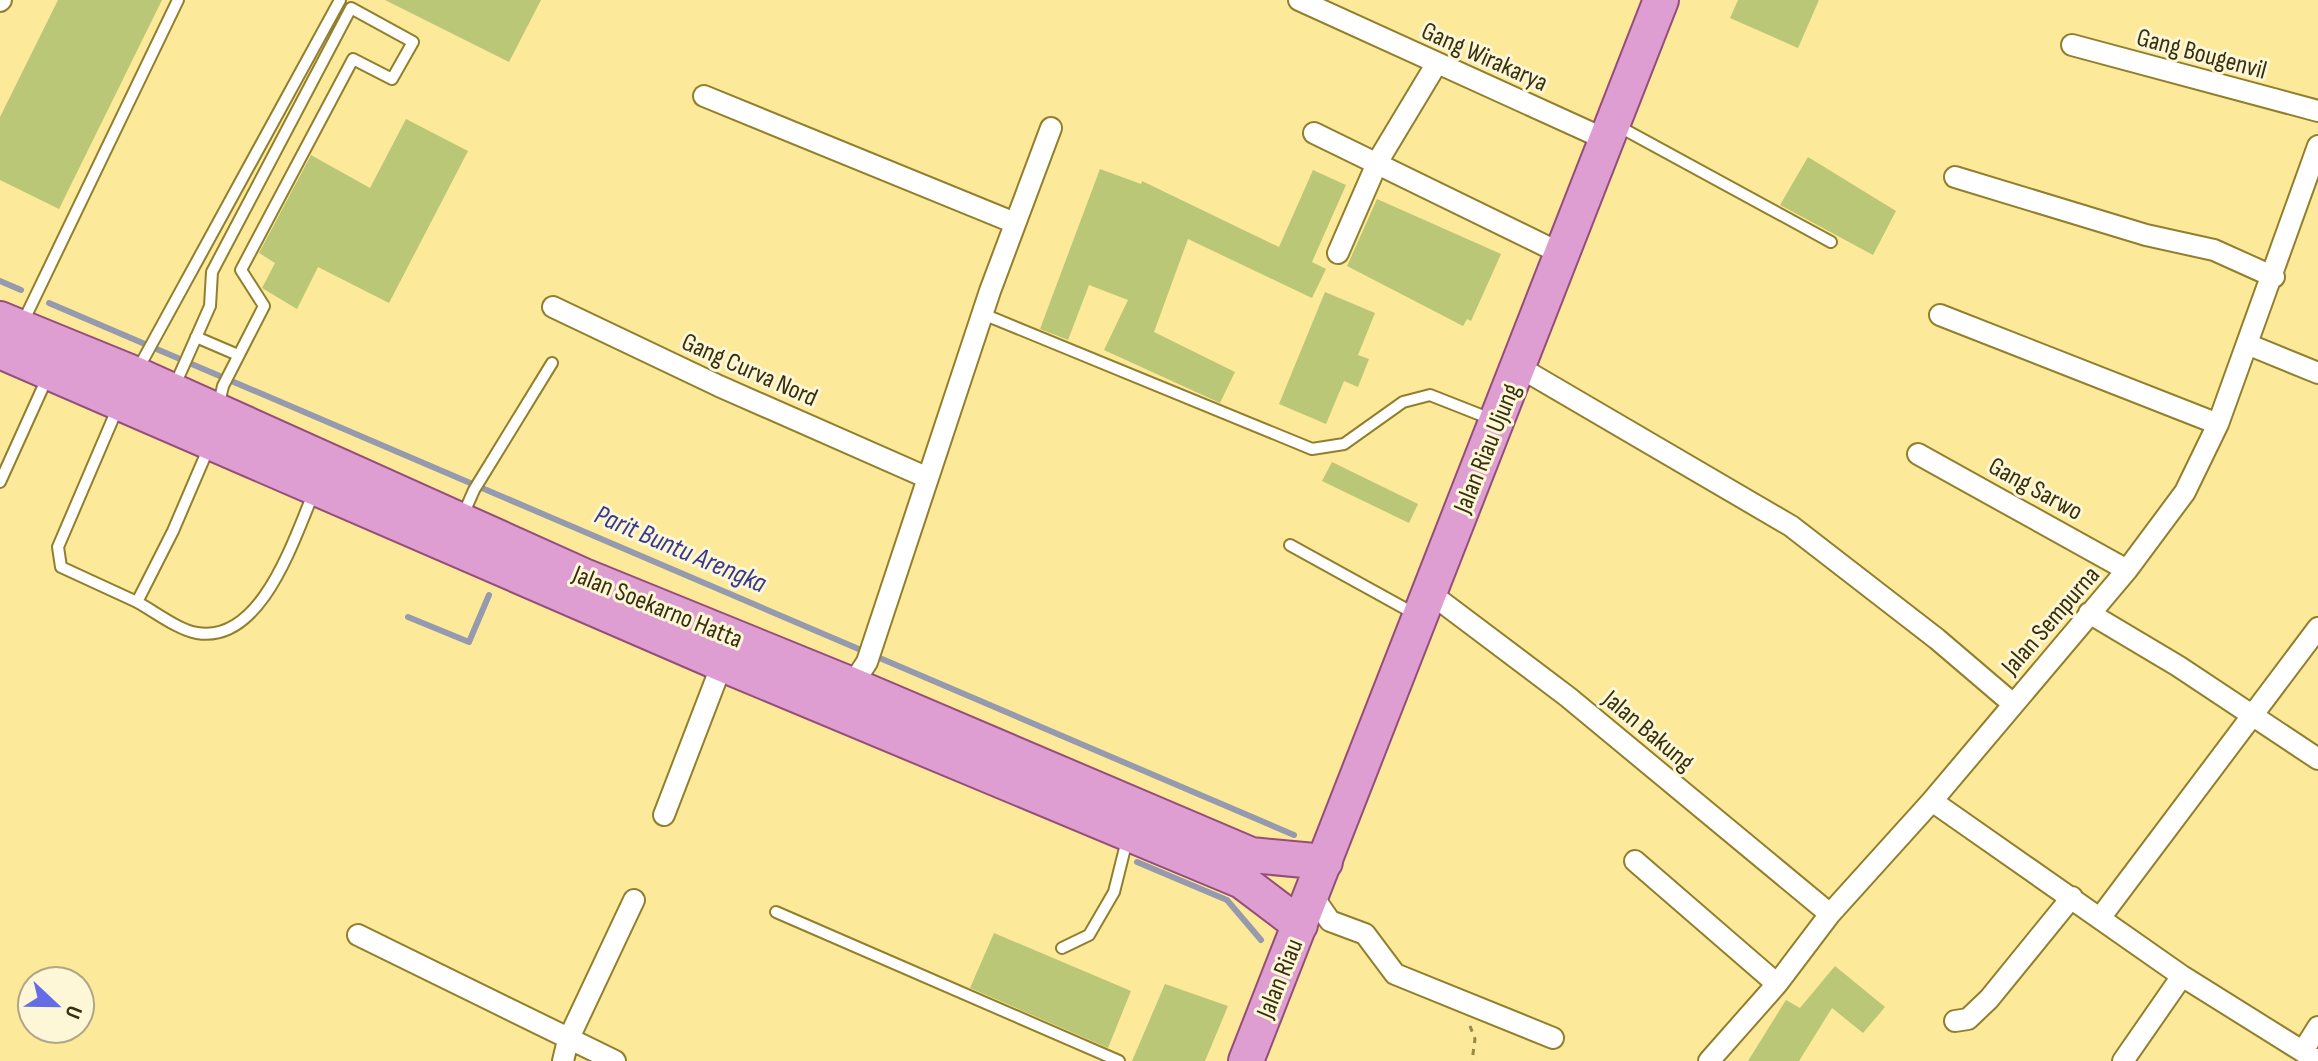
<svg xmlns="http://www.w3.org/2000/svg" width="2318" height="1061" font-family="'Sofia Sans Condensed',sans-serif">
  <rect width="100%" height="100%" fill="#fce999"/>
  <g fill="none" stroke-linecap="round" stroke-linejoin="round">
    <path stroke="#969aaf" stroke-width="6" d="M0,281l21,9
      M49,303l1245,532
      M408,617l61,25 20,-47
      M1137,862l90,38 34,40"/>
  </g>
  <path fill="#bac776" d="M58,0h104l-103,209 -59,-29v-63z
    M385,0h156l-32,62z
    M1738,0h81l-21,48 -68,-30z
    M406,119l62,32 -79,152 -71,-36 -21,42 -35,-21 13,-25 -16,-10 52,-98 59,33z
    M1808,157l88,54 -23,44 -93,-50z
    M1100,169l41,15 1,-3 137,66 34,-77 33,15 -34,77 14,7 -14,29 -124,-59 -34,93 81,40 -15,31 -116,-53 24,-50 -39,-15 -21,55 -28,-11z
    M1377,199l124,55 -30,67 -4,-2 -4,7 -116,-60z
    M1325,292l50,21 -17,42 11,4 -11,28 -14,-6 -18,43 -47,-20z
    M1332,462l86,42 -9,19 -87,-42z
    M994,933l137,58 -23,57 -138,-60z
    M1835,966l50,41 -22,26 -31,-25 -33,53h-51l38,-61 14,8z
    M1165,984l63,22 -23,55h-73z"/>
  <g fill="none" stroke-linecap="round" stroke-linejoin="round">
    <defs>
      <path id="service" d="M1618,126l213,116
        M983,314l329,135 32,-5 59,-42 27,-7 61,24
        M23,322l155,-322
        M196,337l42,18
        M138,369l202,-369
        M175,385l35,-79 2,-34 139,-264 62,34 -21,37 -39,-20 -112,211 23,36 -41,80 -5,21
        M118,407l-60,140 3,20 76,35 36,-71 36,-84
        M0,482l48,-106
        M463,515l11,-25 78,-127
        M1290,545l125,69
        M137,602c17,9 41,28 60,31 65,11 97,-95 117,-141
        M776,912l343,149
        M1062,948l27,-13 25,-43 13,-52"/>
      <path id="minor" d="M1299,0l308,140
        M0,1l1,-1
        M2072,45l246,66
        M704,96l311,127
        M1314,133l248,121
        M1955,177l191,58 68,15 60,27
        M1338,253l40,-92 59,-98
        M553,307l166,79 209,92
        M1940,315l278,109
        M2247,344l71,29
        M1519,367l272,159 146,113 75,64
        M1918,454l209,116
        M1430,593l138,104 262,217
        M2089,613l89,53 140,93
        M852,685l15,-23 123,-371 61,-163
        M1932,801l250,175 136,85
        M664,815l58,-151
        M1635,861l142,123
        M1312,895l18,26 35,13 30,40 158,64
        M2100,918l218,-290
        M358,935l257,126
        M1955,1021l13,-2 21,-20 83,-102
        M2303,1051l15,-24
        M563,1061l5,-21 66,-140
        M1709,1061l68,-77 53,-70 102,-113 195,-231 58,-78 33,-68 100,-278
        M2123,1061l59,-85"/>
      <path id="primary" d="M0,319l135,55 449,202 268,109 399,170 74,7
        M0,351l722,313 520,217 58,44
        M1246,1061l415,-1061"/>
    </defs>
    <use href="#service" stroke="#927f2e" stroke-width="14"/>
    <use href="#minor" stroke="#927f2e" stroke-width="24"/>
    <use href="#primary" stroke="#954e79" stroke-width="38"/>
    <path stroke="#958850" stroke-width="3" stroke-dasharray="6 6" stroke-linecap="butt" d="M1470,1026l5,13 -3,22"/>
    <use href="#service" stroke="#fff" stroke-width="10"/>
    <use href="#minor" stroke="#fff" stroke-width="20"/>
    <use href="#primary" stroke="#de9ed1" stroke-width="34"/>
  </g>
  <g text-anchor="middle" stroke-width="6" stroke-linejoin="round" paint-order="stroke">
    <g font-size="26" fill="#37300e" stroke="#fdf6d7">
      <text transform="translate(2202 53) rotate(15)" y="9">Gang Bougenvil</text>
      <text transform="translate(1485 56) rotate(24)" y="9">Gang Wirakarya</text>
      <text transform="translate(750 369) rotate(24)" y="9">Gang Curva Nord</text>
      <text transform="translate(1486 448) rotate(-68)" y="9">Jalan Riau Ujung</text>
      <text transform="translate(2036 488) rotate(29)" y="9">Gang Sarwo</text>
      <text transform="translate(658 606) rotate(22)" y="9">Jalan Soekarno Hatta</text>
      <text transform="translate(2050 620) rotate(-49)" y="9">Jalan Sempurna</text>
      <text transform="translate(1649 730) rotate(40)" y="9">Jalan Bakung</text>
      <text transform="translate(1279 978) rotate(-68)" y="9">Jalan Riau</text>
    </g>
    <g font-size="28" font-style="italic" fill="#363a8d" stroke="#fdf6d7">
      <text transform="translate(681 548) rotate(23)" y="10">Parit Buntu Arengka</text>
    </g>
  </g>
  <g transform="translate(56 1005) rotate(112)"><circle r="38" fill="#fdf6d7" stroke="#aea787" stroke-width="2"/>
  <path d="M0-6L14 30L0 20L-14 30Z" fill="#646de6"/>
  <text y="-12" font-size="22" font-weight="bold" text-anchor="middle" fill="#37300e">U</text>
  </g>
</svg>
